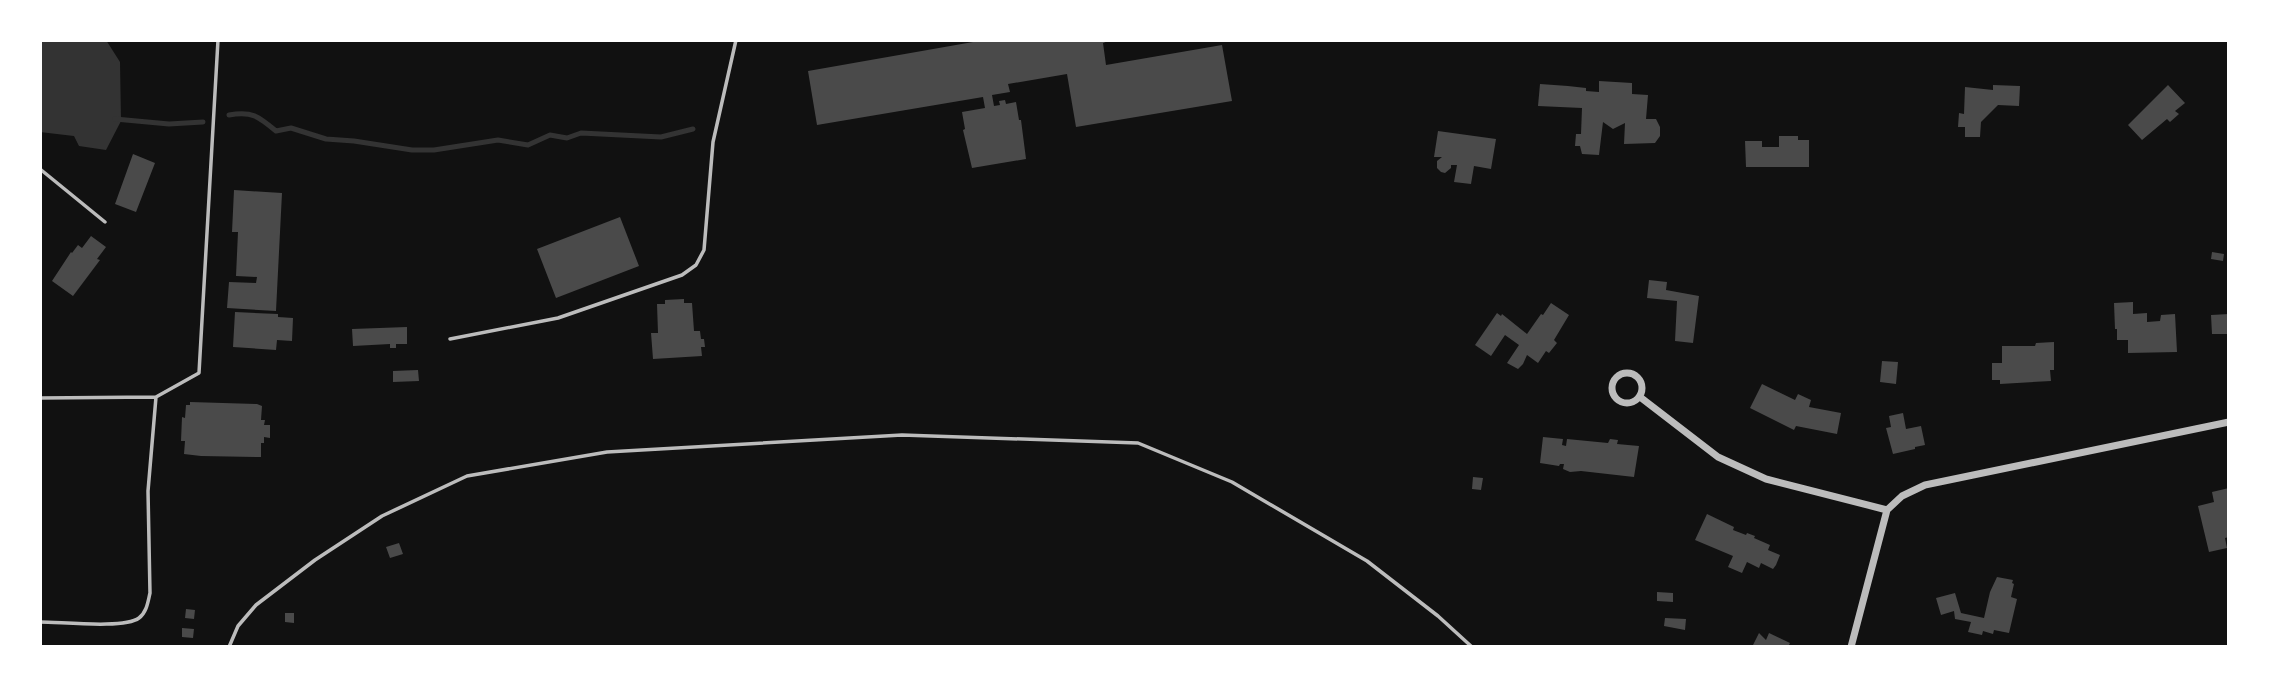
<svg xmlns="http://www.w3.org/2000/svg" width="2269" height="687" font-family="'Golos Text',sans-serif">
  <rect width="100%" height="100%" fill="#111"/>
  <path fill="#333" d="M40,40h66l14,22 1,59 -15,29 -27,-4 -5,-10 -34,-4z"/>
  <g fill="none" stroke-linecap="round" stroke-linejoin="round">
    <path stroke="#333" stroke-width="5" d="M229,115c23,-4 29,1 47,16l15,-3 35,11 28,2 58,9h22l64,-10 30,5 22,-10 17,3 14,-5 80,4 32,-8
      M115,119l54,5 34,-2"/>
  </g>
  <path fill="#4a4a4a" d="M973,40h138l-8,3 3,22 116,-20 10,56 -156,26 -9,-53 -59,10 2,8 -18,3 2,11 6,-1 -1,-4 6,-1 1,4 10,-2 3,18h2l5,39 -54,9 -9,-38 2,-1 -3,-17 23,-4 -2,-11 -166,28 -9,-54 165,-29z
    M1599,81l33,2v11l16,1 -2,24h10l4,8v9l-5,7 -31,1 1,-21 -12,6 -10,-7 -4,33 -17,-1 -2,-8h-5l1,-12h5l1,-26 -44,-2 2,-22 28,2 18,2v3l13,1z
    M1993,85l27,1 -1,20 -21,-1 -17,17 -1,15h-15v-10h-7l1,-14 5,1 1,-27 28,3z
    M2168,85l17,18 -10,8 4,3 -9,8 -3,-3 -25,21 -14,-15z
    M1438,131l58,8 -5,30 -17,-3 -3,18 -17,-2 3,-17h-6v3l-6,5 -4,-1 -4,-4v-7l5,-4h-8z
    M1779,136h19v4h11v27h-63l-1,-26h17v6h17z
    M133,154l22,9 -19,49 -21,-8z
    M234,190l48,3 -6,118 -49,-3 2,-26 27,1 1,-6 -21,-1 2,-44h-6z
    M620,217l19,49 -83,32 -19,-49z
    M91,236l15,11 -9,12 3,1 -27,36 -21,-15 19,-29 1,1 6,-8 4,3z
    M2212,252l12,2 -1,7 -12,-2z
    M1649,280l18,2 -1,8 33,6 -6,47 -18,-2 2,-40 -30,-3z
    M684,299v4h8l2,28h6l1,8h3l1,8h-4l1,9 -49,3 -2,-26h7l-1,-29h8v-4z
    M2133,302v12l14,-1v9l13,-1 1,-6 14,-1 2,38 -49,1v-13h-11v-11h-2l-1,-26z
    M1551,303l18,12 -15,25 3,3 -8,10 -3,-2 -8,12 -11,-8 -4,9 -5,5 -11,-6 12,-18 -14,-10 -14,21 -16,-11 22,-32 4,3 1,-2 25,20 14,-20 2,1z
    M235,312l43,2v3l15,1 -1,23 -15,-1 -1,10 -43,-3z
    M2229,314v20h-17l-1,-19z
    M407,327v17h-11v4h-6v-4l-37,2 -1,-17z
    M2054,342v28h-4l1,11 -51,3v-4h-8v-17h10v-17h33l1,-3z
    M1882,361l16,1 -2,22 -16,-2z
    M418,370l1,11 -26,1v-11z
    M1762,384l33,16 3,-6 13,6 -2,7 32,6 -4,21 -41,-8 -2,4 -44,-22z
    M190,402l67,2 5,2 -1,14h4l-1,5h6v13l-6,-1v6h-3v14l-60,-1 -17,-2 1,-13h-4l1,-24 3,1 1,-13h4z
    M1903,413l3,16 15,-3 4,19 -10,2v2l-22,5 -7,-26 5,-1 -2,-11z
    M1543,437l20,2 -1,6 4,1 1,-7 41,4 2,-4 8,1 -1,4 22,2 -5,31 -53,-6 -11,1 -7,-3 1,-5h-4l-1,2 -19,-3z
    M1473,477l10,1 -2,12 -9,-1z
    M2229,488v49l-4,1 2,10 -18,4 -11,-46 16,-4 -2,-10z
    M1707,514l27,13 -1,3 13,5 1,-2 8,3 -1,2 16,7 -2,5 12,5 -4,10 -3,4 -12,-6 -2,5 -12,-6 -5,11 -14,-6 5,-11 -38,-16z
    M399,543l4,11 -13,4 -4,-11z
    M1997,577l16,3 -1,3 2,1 -3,13 6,2 -8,34 -15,-3 -1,4 -10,-3 -1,4 -14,-3 3,-10 -16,-3 -1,-8 -13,4 -5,-17 19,-5 6,20 23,5 6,-26z
    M1657,592l16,1v9l-16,-1z
    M186,609l9,1 -1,9 -9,-1z
    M285,613h9v10l-9,-1z
    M1665,618l21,1 -1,11 -21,-4z
    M182,628l12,1 -1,9 -11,-1z
    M1759,633l7,7 3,-7 21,10 -2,4h-36z"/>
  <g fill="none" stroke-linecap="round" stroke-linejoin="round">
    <path stroke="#bcbcbc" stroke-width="3.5" d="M40,169l65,53
      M450,339l108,-21 124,-43 14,-10 8,-15 9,-108 23,-102
      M40,398l116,-1 43,-24 19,-333
      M40,622c22,0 84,7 99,-4 8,-6 9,-17 11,-25l-2,-102 8,-94
      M229,647l9,-21 18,-21 59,-45 67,-44 85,-40 140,-24 295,-17 236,8 94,39 135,79 71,55 34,31"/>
    <path stroke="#bcbcbc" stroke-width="7" d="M1612 388a15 15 0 1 1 30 0a15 15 0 1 1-30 0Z
      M1640,397l78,60 48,22 121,31
      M1851,647l36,-137 15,-14 23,-11 304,-63"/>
  </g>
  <rect width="2269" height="687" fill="none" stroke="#ffffff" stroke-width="84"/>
</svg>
